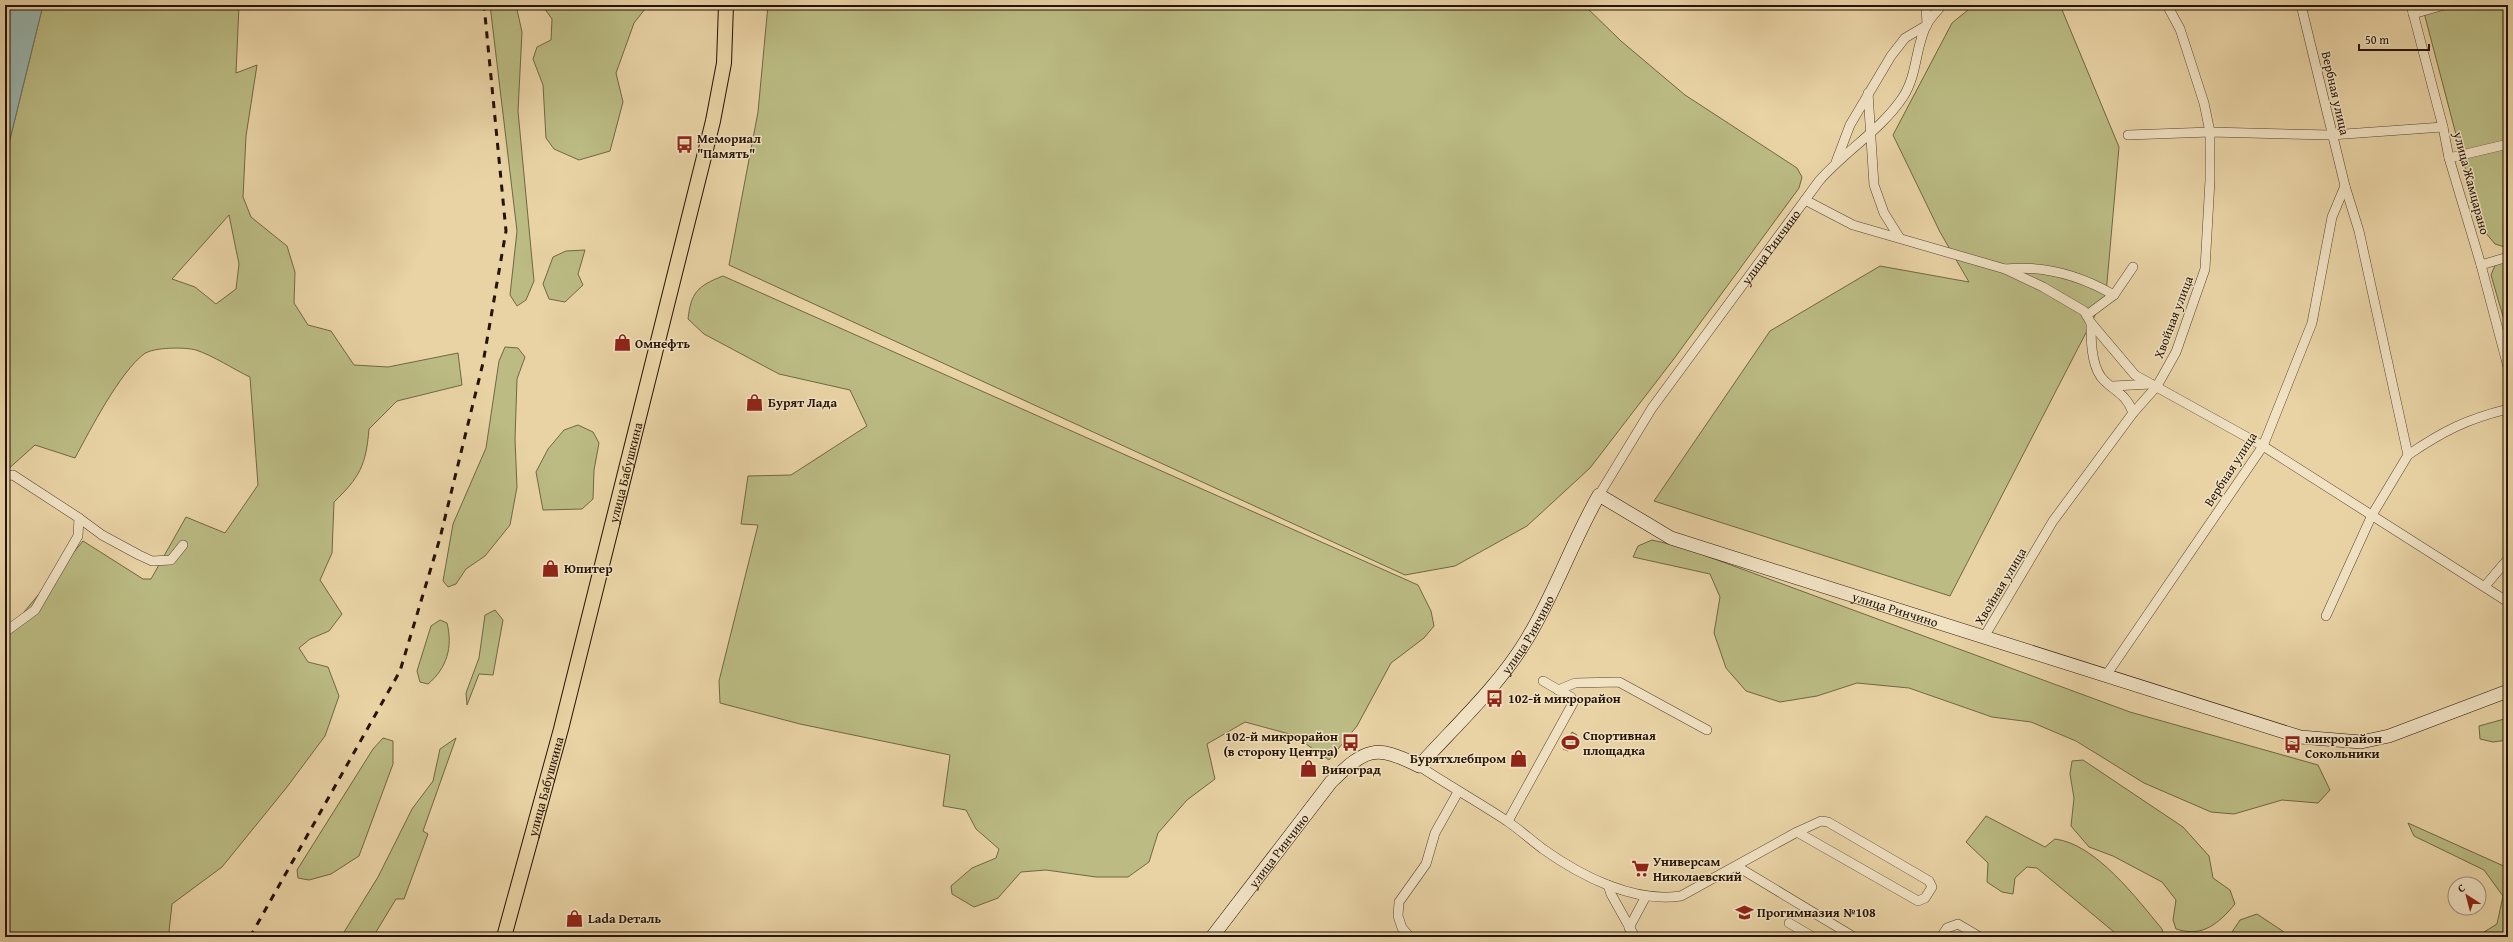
<svg xmlns="http://www.w3.org/2000/svg" width="2513" height="942" font-family="'Gentium Book Plus',serif">
  <rect width="100%" height="100%" fill="#e9d3a5"/>
  <filter id="stains"><feTurbulence type="fractalNoise" baseFrequency=".005" numOctaves="4"/><feColorMatrix values="0 0 0 0 .2 0 0 0 0 .09 0 0 0 0 .02 0 0 0 .5 -.17"/></filter>
  <radialGradient id="worn" r=".72"><stop offset=".6" stop-color="#630" stop-opacity="0"/><stop offset="1" stop-color="#630" stop-opacity=".3"/></radialGradient>
  <path fill="#bbbb83" stroke="#706743" fill-rule="evenodd" d="M43,5h196l-3,68 21,-8 -11,71 -3,61 8,20 36,29 8,26 -1,31 14,22 23,6 23,34 34,2 70,-14 4,32 -65,16 -28,28c-3,36 -9,48 -35,73l-2,51 -12,27 22,34 -13,17 -19,8 -11,9 9,14 20,5 11,29 -14,40 -38,51 -65,80 -50,37 -3,27 3,6h-167v-302l78,-94 60,38h8l35,-62 39,16 33,-48 -8,-108c-17,-8 -36,-21 -54,-27 -10,-3 -43,-3 -52,4 -24,18 -54,76 -69,104l-40,-13 -30,27v-312zM229,215l10,49 -3,25 -20,15 -21,-17 -23,-8z
    M490,5h26l6,27 -4,79 16,170 -8,19 -9,6 -7,-11 7,-64z
    M542,5h110l-7,4 -11,14 -18,50 7,29 -13,49 -31,9 -25,-11 -8,-11 -3,-53 -10,-26 4,-12 14,-7 1,-21z
    M768,5h816l37,36 64,54 112,73 5,9 -3,11 -126,172 -83,108 -63,58 -72,40 -50,9 -676,-310 29,-153z
    M1974,5h86l59,142 -13,147 -156,302 -296,-95 116,-170 110,-65 89,16 -29,-50 -47,-97 59,-112z
    M2422,5h86v243l-13,-4 -15,-18z
    M585,250l-7,24 5,11 -18,17 -16,-3 -6,-15 10,-27 13,-6z
    M2508,261v73l-17,-59 5,-12z
    M723,276l695,309 13,26 3,15 -10,12 -33,25 -34,63 -28,34 -36,-25 -48,-13 -38,22 8,35 -28,21 -29,33 -9,29 -21,15h-32l-50,-7 -25,2 -23,26 -24,9 -22,-13 -1,-8 21,-18 24,-10 3,-9 -23,-20 -10,-19 -23,-4 7,-51 -150,-31 -80,-21 -1,-22 39,-156 -17,-1 7,-48 43,-1 76,-49 -17,-36 -71,-16 -75,-40 -16,-15c3,-26 9,-33 35,-43z
    M505,347l13,1 7,9 -8,22 -2,60 2,48 -7,38 -25,31 -19,13 -10,15 -8,3 -5,-6 10,-57 33,-76 13,-87z
    M578,425l15,7 6,11 -5,27 -1,29 -11,10 -39,1 -7,-38 12,-23 16,-19z
    M1652,540l30,7 448,165 188,53 12,25 -12,13 -36,-3 -48,14 -23,-2 -67,-29 -68,-42 -45,-19 -39,-5 -83,-29 -52,-5 -40,13 -37,6 -34,-11 -20,-23 -12,-35 6,-36 -10,-23 -77,-17 5,-11z
    M495,610l8,10 -10,55 -14,-1 -12,31 -1,-12 13,-35 6,-43z
    M440,620l7,3c6,24 0,45 -19,61l-8,-2 -3,-11 14,-45z
    M2508,718v22l-15,2 -13,-3 -1,-13z
    M1572,732l5,3 -9,16 -5,-2z
    M383,738l10,3v23l-34,92 -28,18 -22,6 -11,-2 -1,-8 76,-121z
    M456,738l-33,93 5,3 -24,65h-8l-23,38h-32l37,-60 34,-68 21,-28 7,-32z
    M2083,760l100,67 26,29 4,22 17,12 5,14c-16,19 -32,34 -59,25l-3,-9 3,-20 -14,-18 -49,-26 -24,-9 -18,-21 3,-28 -4,-24 2,-13z
    M1986,816l59,31 10,-8c41,5 82,60 107,90l2,8h-44l-83,-69 -10,-1 -12,11 -2,16 -11,-2 -15,-10 1,-19 -22,-21z
    M2408,823l100,45v69h-32l21,-13 6,-28 -19,-26 -70,-34z
    M2257,914l27,18 3,5h-53l-2,-5 8,-12z"/>
  <path fill="#99b6af" stroke="#6b756a" d="M5,5h38l-38,154z"/>
  <g fill="none" stroke-linecap="round" stroke-linejoin="round">
    <defs>
      <g id="street">
        <path d="M2411,5l32,122 6,31 32,107 27,102"/>
        <path d="M2413,14l31,-9"/>
        <path d="M1868,93l6,92 10,28 15,24"/>
        <path d="M2128,135l82,-3 121,3 112,-8"/>
        <path d="M2449,158l59,-14"/>
        <path d="M1836,162l14,-37 41,-69 14,-18 22,-13 -1,-20"/>
        <path d="M1805,200l48,25 152,44 38,18 41,24 7,12 44,52 128,71 245,156"/>
        <path d="M2481,265l27,-8"/>
        <path d="M2005,269c38,-4 76,7 109,26"/>
        <path d="M2087,315l27,-20 19,-28"/>
        <path d="M2091,323c0,16 0,40 10,54 11,14 25,15 32,36"/>
        <path d="M2113,386l38,-2"/>
        <path d="M2408,455c35,-24 59,-36 100,-46"/>
        <path d="M5,476l8,-1 66,43 -1,18 -43,74 -30,22"/>
        <path id="s1" d="M1599,495l53,-87 167,-227c26,-30 62,-51 84,-84 15,-23 12,-51 24,-73 4,-7 10,-13 15,-19"/>
        <path d="M79,518l23,17 37,20 13,6 19,-1 12,-15"/>
        <path d="M2485,586l23,-27"/>
        <path d="M2326,616l46,-101 36,-60 -49,-224 -14,-45"/>
        <path d="M1984,637l69,-116 80,-108 24,-27 19,-34 29,-83 5,-89v-48l-6,-29 -24,-74 -13,-24"/>
        <path d="M2107,674l156,-228 49,-123 20,-106 13,-31 -44,-181"/>
        <path d="M1558,690l17,-7 44,-1 88,48"/>
        <path d="M1419,766c29,19 59,36 88,55 13,9 24,19 36,28 38,27 90,54 138,47l116,-64 121,69 7,-3 7,-11 -3,-6 -101,-59 -7,-1 -24,11"/>
        <path d="M1508,821l65,-118 -2,-6 -28,-16"/>
        <path d="M1738,867l116,70"/>
        <path d="M1608,885l3,9 24,43"/>
        <path d="M1789,923l24,14"/>
        <path d="M1629,928l17,-32"/>
        <path d="M1410,937l-8,-9 -4,-12 1,-14 27,-38 9,-31 23,-41"/>
        <path d="M1941,937l6,-9 11,-4 22,13"/>
      </g>
      <g id="secondary">
        <path id="s2" d="M1212,937l119,-155c35,-34 44,-38 88,-16 37,-41 79,-79 108,-127 28,-46 45,-97 72,-144l72,43 629,199 61,5 28,-6 119,-45"/>
      </g>
      <g id="primary">
        <path id="s3" d="M504,937l57,-208 152,-608 11,-58 2,-58"/>
      </g>
    </defs>
    <use href="#street" stroke="#56432c" stroke-width="10"/>
    <use href="#secondary" stroke="#251303" stroke-width="14"/>
    <use href="#primary" stroke="#251303" stroke-width="16"/>
    <use href="#street" stroke="#f1e2c4" stroke-width="9"/>
    <use href="#secondary" stroke="#f1e2c4" stroke-width="13"/>
    <use href="#primary" stroke="#e9d3a5" stroke-width="14"/>
    <path stroke="#251303" stroke-width="3" stroke-dasharray="7 7" stroke-linecap="butt" d="M250,937l150,-266 40,-133 43,-175 23,-132 -22,-226"/>
  </g>
  <defs>
    <symbol id="bus-bare" viewBox="-9 -9 18 18"><path d="M-5-6H5V4H4V6H2V4H-2V6H-4V4H-5ZM-3.5-4V0h7V-4ZM-3.5 1.2v1.5H-2V1.2ZM2 1.2v1.5H3.5V1.2Z" fill="#8f2418" stroke="#f1e2c4" stroke-width="2.5" paint-order="stroke"/></symbol>
    <symbol id="shop-bare" viewBox="-9 -9 18 18"><path d="M-5-2.5h2.3a2.7 3.5 0 0 1 5.4 0H5L5.5 6h-11ZM-1.5-2.5h3a1.5 2.3 0 0 0-3 0Z" fill="#8f2418" stroke="#f1e2c4" stroke-width="2.5" paint-order="stroke"/></symbol>
    <symbol id="stadium-bare" viewBox="-9 -9 18 18"><path d="M0-5a6.5 5 0 1 0 0 10a6.5 5 0 1 0 0-10ZM-3.5-1.8h7v3.6h-7Z" fill="#8f2418" stroke="#f1e2c4" stroke-width="2.5" paint-order="stroke"/></symbol>
    <symbol id="supermarket-bare" viewBox="-9 -9 18 18"><path d="M-6-5.5h2.5l.6 2H6L4.5 2H-2.5L-4.4-4H-6ZM-1.5 3.2a1.3 1.3 0 1 0 .1 0ZM3 3.2a1.3 1.3 0 1 0 .1 0Z" fill="#8f2418" stroke="#f1e2c4" stroke-width="2.5" paint-order="stroke"/></symbol>
    <symbol id="school-bare" viewBox="-9 -9 18 18"><path d="M0-5L7-2L0 1L-7-2ZM-4 1L0 2.5L4 1V4Q0 6-4 4Z" fill="#8f2418" stroke="#f1e2c4" stroke-width="2.5" paint-order="stroke"/></symbol>
  </defs>
  <g fill-rule="evenodd">
    <use href="#bus-bare" x="672" y="132" width="25" height="25"/>
    <use href="#shop-bare" x="610" y="330" width="25" height="25"/>
    <use href="#shop-bare" x="742" y="390" width="25" height="25"/>
    <use href="#shop-bare" x="538" y="556" width="25" height="25"/>
    <use href="#bus-bare" x="1482" y="686" width="25" height="25"/>
    <use href="#stadium-bare" x="1558" y="730" width="25" height="25"/>
    <use href="#bus-bare" x="1338" y="730" width="25" height="25"/>
    <use href="#bus-bare" x="2280" y="732" width="25" height="25"/>
    <use href="#shop-bare" x="1506" y="746" width="25" height="25"/>
    <use href="#shop-bare" x="1296" y="756" width="25" height="25"/>
    <use href="#supermarket-bare" x="1628" y="856" width="25" height="25"/>
    <use href="#school-bare" x="1732" y="900" width="25" height="25"/>
    <use href="#shop-bare" x="562" y="906" width="25" height="25"/>
  </g>
  <g text-anchor="middle" stroke-width="3" stroke-linejoin="round" paint-order="stroke">
    <g font-size="13" fill="#251303" stroke="#f1e2c4">
      <text transform="translate(2336 93) rotate(77)" y="5">Вербная улица</text>
      <text transform="translate(2472 183) rotate(75)" y="5">улица Жамцарано</text>
      <text dy="5" stroke="none"><textPath href="#s1" startOffset="302">улица Ринчино</textPath></text>
      <text transform="translate(2173 317) rotate(-69)" y="5">Хвойная улица</text>
      <text transform="translate(2230 469) rotate(-57)" y="5">Вербная улица</text>
      <text dy="5" stroke="none"><textPath href="#s3" startOffset="480">улица Бабушкина</textPath></text>
      <text transform="translate(2000 586) rotate(-59)" y="5">Хвойная улица</text>
      <text dy="5" stroke="none"><textPath href="#s2" startOffset="943">улица Ринчино</textPath></text>
      <text dy="5" stroke="none"><textPath href="#s2" startOffset="467">улица Ринчино</textPath></text>
      <text dy="5" stroke="none"><textPath href="#s3" startOffset="156">улица Бабушкина</textPath></text>
      <text dy="5" stroke="none"><textPath href="#s2" startOffset="109">улица Ринчино</textPath></text>
    </g>
    <g font-size="13" font-weight="bold" fill="#251303" stroke="#f1e2c4" text-anchor="start">
      <text x="697" y="143">Мемориал<tspan x="697" dy="15">"Память"</tspan></text>
      <text x="635" y="348">Омнефть</text>
      <text x="768" y="407">Бурят Лада</text>
      <text x="564" y="573">Юпитер</text>
      <text x="1508" y="703">102-й микрорайон</text>
      <text x="1583" y="740">Спортивная<tspan x="1583" dy="15">площадка</tspan></text>
      <text x="1338" y="741" text-anchor="end">102-й микрорайон<tspan x="1338" dy="15">(в сторону Центра)</tspan></text>
      <text x="2305" y="743">микрорайон<tspan x="2305" dy="15">Сокольники</tspan></text>
      <text x="1506" y="763" text-anchor="end">Бурятхлебпром</text>
      <text x="1322" y="774">Виноград</text>
      <text x="1653" y="866">Универсам<tspan x="1653" dy="15">Николаевский</tspan></text>
      <text x="1757" y="917">Прогимназия №108</text>
      <text x="588" y="923">Lada Dеталь</text>
    </g>
  </g>
  <rect width="2513" height="942" fill="none" stroke="#e9d3a5" stroke-width="20"/>
  <rect x="6" y="6" width="2501" height="930" fill="none" stroke="#251303" stroke-width="2"/>
  <rect x="10" y="10" width="2493" height="922" fill="none" stroke="#251303"/>
  <g transform="translate(2467 896) rotate(324)"><circle r="19" fill="#f1e2c4" stroke="#9f8f77"/>
  <path d="M0-3L7 15L0 10L-7 15Z" fill="#8f2418"/>
  <text y="-6" font-size="11" font-weight="bold" text-anchor="middle" fill="#251303">С</text>
  </g>
  <path d="M2359 44v6h70v-6" fill="none" stroke="#251303" stroke-width="2"/>
  <text x="2365" y="44" font-size="12" fill="#251303" stroke="#f1e2c4" stroke-width="3" paint-order="stroke">50 m</text>
  <rect width="100%" height="100%" filter="url(#stains)"/>
  <rect width="100%" height="100%" fill="url(#worn)"/>
</svg>
